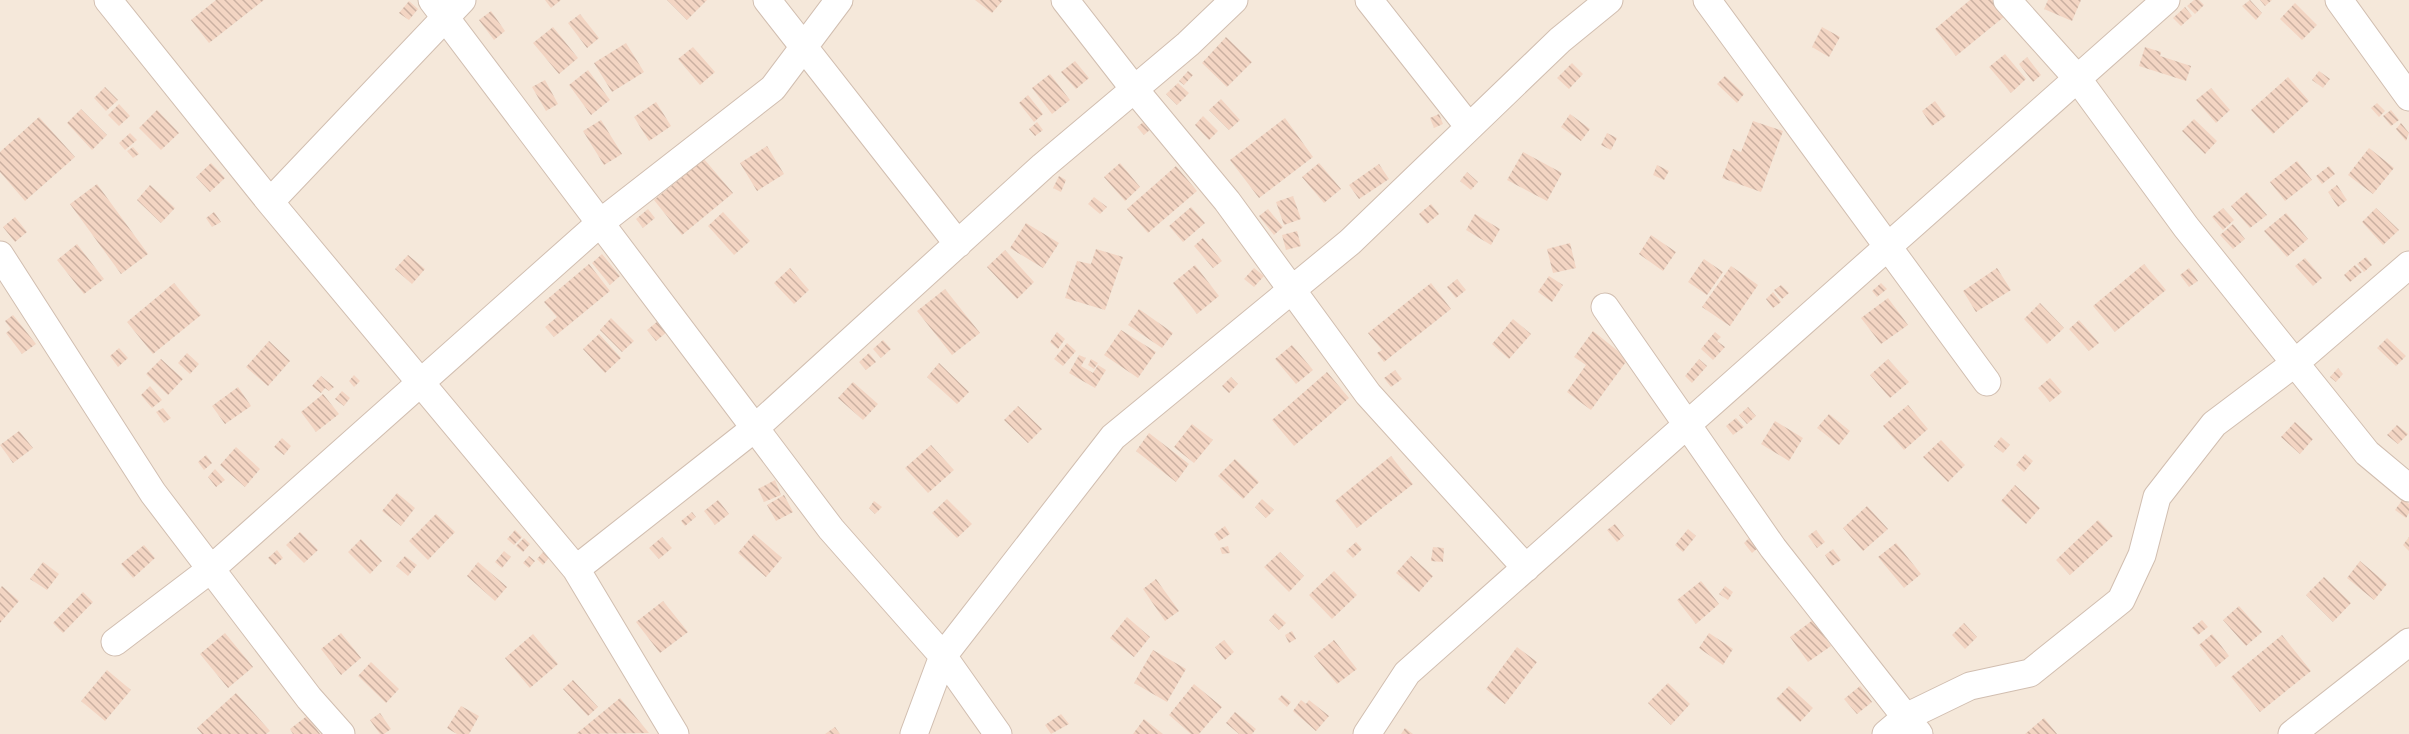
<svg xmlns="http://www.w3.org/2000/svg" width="2409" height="734" font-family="'Fira Sans',sans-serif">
  <defs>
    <pattern id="building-back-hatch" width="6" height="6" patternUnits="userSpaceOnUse" patternTransform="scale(1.5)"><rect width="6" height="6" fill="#f3d5c3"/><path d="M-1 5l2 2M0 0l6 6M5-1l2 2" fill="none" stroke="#cab0a1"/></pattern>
  </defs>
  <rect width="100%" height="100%" fill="#fdf6ec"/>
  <path fill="#f5e8da" d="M0,0h2409v734h-2409z"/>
  <path fill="url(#building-back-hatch)" d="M216,0h48l-55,43 -18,-23z
    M545,0h16l-10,8z
    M667,0h40l-20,20z
    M975,0h28l-11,13z
    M1970,0h22l13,16 -49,40 -21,-27z
    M2048,0h33l-9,21 -28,-12z
    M2194,0h5l5,5 -9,9 -8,-8z
    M2250,0l12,13 -6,7 -14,-14z
    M2260,0h12l-7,6z
    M409,1l9,8 -9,11 -10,-7z
    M2295,3l22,22 -15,15 -22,-21z
    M2185,7l7,9 -11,10 -8,-8z
    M491,11l14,20 -11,9 -15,-20z
    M580,14l19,24 -12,10 -19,-25z
    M553,27l25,31 -19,16 -26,-31z
    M1822,27l18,10 -11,20 -17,-10z
    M1226,37l26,25 -25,25 -25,-24z
    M626,43l18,29 -32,20 -18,-29z
    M693,47l22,25 -15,13 -22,-26z
    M2145,47l16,5 -1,4 31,10 -5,15 -47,-15z
    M2005,54l21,25 -15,14 -22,-26z
    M2027,57l14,18 -8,7 -14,-18z
    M1075,61l14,17 -13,11 -15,-17z
    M1572,63l11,11 -14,15 -12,-11z
    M588,70l22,30 -19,15 -22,-30z
    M1188,71l5,4 -9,10 -5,-4z
    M2319,71l11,8 -7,9 -11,-8z
    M1050,74l20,26 -18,14 -20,-26z
    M1725,76l19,18 -7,9 -20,-19z
    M2288,77l21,24 -36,33 -22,-24z
    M545,80l13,24 -12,7 -14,-24z
    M1178,83l11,10 -12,12 -11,-11z
    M105,87l13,13 -12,11 -12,-13z
    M2211,88l19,22 -14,13 -20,-23z
    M1028,95l15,19 -9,8 -15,-19z
    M1221,99l19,21 -11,10 -20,-20z
    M1935,101l11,15 -14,10 -10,-15z
    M656,102l15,24 -22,15 -15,-24z
    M2377,103l8,8 -6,6 -8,-9z
    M119,104l11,12 -11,10 -11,-11z
    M81,109l26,26 -15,15 -25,-27z
    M157,110l22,23 -18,17 -22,-22z
    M2391,110l8,10 -8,6 -8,-10z
    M1439,114l4,10 -9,4 -4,-10z
    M1570,114l20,15 -9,12 -20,-14z
    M1203,116l15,15 -9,9 -14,-15z
    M39,117l36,40 -50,44 -25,-29v-20z
    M1285,118l28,39 -54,41 -29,-38z
    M2194,119l23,22 -12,13 -23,-23z
    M601,120l21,34 -18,11 -21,-34z
    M1146,120l7,7 -9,8 -7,-8z
    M1753,121l30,10 -22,61 -39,-14 11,-29 8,3z
    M1037,122l6,8 -8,6 -6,-7z
    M2401,123l8,10 -3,8 -10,-12z
    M130,133l7,7 -12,10 -6,-7z
    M1607,133l10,5 -6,12 -10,-5z
    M767,146l17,28 -27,17 -17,-28z
    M133,147l6,7 -6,4 -6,-7z
    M2369,148l25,20 -21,26 -25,-19z
    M1523,152l39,21 -15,28 -40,-21z
    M704,159l29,34 -51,42 -28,-35z
    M2297,161l15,19 -27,21 -15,-19z
    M211,163l14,15 -15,14 -14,-15z
    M1120,163l20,24 -15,14 -21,-24z
    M1319,163l22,26 -17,14 -22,-26z
    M1379,164l10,15 -30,20 -10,-14z
    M1657,165l12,6 -5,9 -11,-5z
    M1176,166l21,25 -49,42 -21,-24z
    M2329,166l6,8 -13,10 -6,-8z
    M1467,172l11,10 -7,8 -11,-9z
    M1059,176l7,4 -5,12 -8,-4z
    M97,184l51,70 -27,20 -51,-70z
    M150,185l25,23 -14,15 -24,-23z
    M2337,185l10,15 -9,7 -10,-15z
    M2247,192l20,23 -17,13 -19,-22z
    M1293,196l8,23 -17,6 -8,-23z
    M1094,197l13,10 -7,7 -12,-10z
    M1431,204l8,10 -12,10 -8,-10z
    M1191,207l14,16 -22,19 -14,-16z
    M2223,208l11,12 -11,10 -11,-13z
    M2376,208l23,22 -16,15 -21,-23z
    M648,209l7,9 -12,10 -7,-9z
    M1268,209l15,18 -9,8 -15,-19z
    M214,212l7,10 -9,5 -6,-9z
    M723,212l27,29 -16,14 -26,-29z
    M2286,213l22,26 -21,18 -23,-26z
    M1475,214l25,15 -9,16 -25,-15z
    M15,217l12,15 -12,10 -12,-15z
    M1026,223l33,20 -16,25 -33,-20z
    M2233,224l12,15 -12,10 -13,-14z
    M1297,231l4,15 -15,4 -4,-15z
    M1651,235l25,17 -13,19 -24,-17z
    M1203,238l19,23 -9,7 -19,-22z
    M1570,243l6,25 -23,5 -6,-24z
    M77,244l27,35 -20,15 -27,-34z
    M1096,249l27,8 -18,53 -40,-12 12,-37 14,3z
    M1005,250l29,32 -17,17 -30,-32z
    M602,254l18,22 -10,9 -18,-22z
    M408,255l17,14 -13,15 -17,-15z
    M2366,257l6,8 -8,7 -7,-8z
    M2305,258l17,20 -9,8 -18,-20z
    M1704,259l19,13 -16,23 -19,-13z
    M589,264l21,27 -56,46 -9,-10 12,-10 -13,-15z
    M2144,264l22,26 -51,42 -22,-26z
    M1195,265l24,31 -22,18 -24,-31z
    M2355,265l7,7 -12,10 -6,-7z
    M1731,266l27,19 -28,41 -28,-19z
    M790,268l19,22 -15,14 -20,-21z
    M1254,268l10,8 -10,11 -10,-8z
    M1997,268l14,22 -35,22 -13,-21z
    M2189,268l9,13 -9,6 -9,-12z
    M1549,276l14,9 -11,17 -14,-10z
    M1457,279l9,11 -10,8 -9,-11z
    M174,283l27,32 -48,39 -26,-32z
    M1431,283l20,26 -67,53 -7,-9 5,-3 -14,-17z
    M1881,283l6,6 -10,8 -5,-6z
    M1781,285l8,8 -7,6 -8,-9z
    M945,289l35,44 -28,22 -35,-44z
    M1773,292l8,10 -8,6 -7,-9z
    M1888,298l20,27 -27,19 -20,-26z
    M2040,303l24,25 -17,16 -23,-25z
    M1139,309l34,24 -11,15 -34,-23z
    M13,315l23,29 -14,10 -16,-21 5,-4 -6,-8z
    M611,318l23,23 -12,11 -22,-22z
    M1513,319l18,15 -22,25 -17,-15z
    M2079,320l20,23 -10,8 -20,-22z
    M658,321l9,11 -11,9 -9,-11z
    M1121,330l35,22 -18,26 -34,-23z
    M1593,331l35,28 -37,51 -24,-18 19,-27 -12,-8z
    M1057,332l8,7 -7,10 -8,-7z
    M1715,332l6,5 -4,4 8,6 -12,13 -12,-11z
    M599,334l22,24 -16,15 -22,-24z
    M2387,338l19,18 -10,10 -19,-18z
    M883,340l8,9 -10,9 -8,-9z
    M269,341l21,20 -22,25 -22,-19z
    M1067,343l9,8 -13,15 -9,-7z
    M1292,345l21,25 -17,14 -21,-25z
    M119,348l9,10 -10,9 -8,-11z
    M187,353l12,11 -9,10 -12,-11z
    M869,353l7,9 -10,8 -7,-8z
    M1079,355l7,3 -5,8 12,7 5,-8 8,5 -11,18 -26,-15z
    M161,359l22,20 -15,16 -22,-21z
    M1091,359l7,4 -4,6 -6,-4z
    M1699,359l8,7 -15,17 -7,-7z
    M1888,359l21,23 -19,16 -20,-23z
    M939,363l30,29 -12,12 -30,-27z
    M2338,368l5,6 -7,8 -6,-5z
    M1395,370l7,9 -11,8 -7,-9z
    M1327,372l22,26 -55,48 -22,-26z
    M354,375l6,6 -6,6 -5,-6z
    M321,376l13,11 -5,4 -4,-3 -4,5 -9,-7z
    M1231,377l7,7 -9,9 -7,-7z
    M2050,378l12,14 -12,10 -12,-14z
    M853,382l25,22 -15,16 -25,-22z
    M150,386l12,14 -10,8 -11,-13z
    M238,387l13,19 -26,18 -13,-18z
    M342,391l8,7 -6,8 -9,-7z
    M323,394l16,20 -23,18 -15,-20z
    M1908,405l20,24 -24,21 -21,-24z
    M1018,406l24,23 -14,14 -24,-23z
    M1748,407l8,9 -9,8 -8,-9z
    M163,408l8,10 -7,5 -8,-11z
    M1829,414l21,17 -11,14 -22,-17z
    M1736,418l8,9 -11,8 -7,-9z
    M1775,421l28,17 -14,23 -28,-17z
    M2295,422l18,17 -13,15 -19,-17z
    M1192,424l21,16 -19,23 -20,-16z
    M2397,425l11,9 -10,10 -11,-9z
    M19,431l14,17 -20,15 -13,-18z
    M1149,433l40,31 -13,18 -40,-31z
    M2001,437l9,8 -7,8 -9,-7z
    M282,438l9,8 -7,9 -10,-8z
    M1941,440l24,25 -17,17 -25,-25z
    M931,445l23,25 -26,23 -23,-25z
    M236,447l24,22 -15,18 -25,-22z
    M2025,454l8,7 -9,11 -8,-7z
    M206,455l6,8 -8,7 -6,-8z
    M1391,456l22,28 -56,44 -22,-27z
    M1235,459l24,23 -16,17 -25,-23z
    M215,469l10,11 -9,7 -8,-10z
    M775,480l6,15 -17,7 -6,-13z
    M2015,485l25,23 -14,16 -25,-23z
    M397,493l18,15 -14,18 -19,-15z
    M784,495l9,17 -17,9 -9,-16z
    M947,499l25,25 -15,14 -25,-25z
    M1262,499l12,11 -8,8 -11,-11z
    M2403,499l6,5v9l-3,5 -11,-8z
    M718,500l11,14 -14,11 -11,-14z
    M874,501l8,6 -7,7 -6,-6z
    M1867,506l21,23 -25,22 -20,-23z
    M692,512l4,5 -11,9 -4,-5z
    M436,514l19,18 -27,28 -19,-19z
    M2098,520l15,16 -43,39 -14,-15z
    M1615,524l9,12 -7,6 -10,-12z
    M1225,526l5,8 -11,7 -5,-7z
    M1688,529l8,7 -13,16 -8,-7z
    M515,530l7,7 -8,8 -7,-6z
    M1816,530l9,12 -8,6 -9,-12z
    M300,532l18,18 -14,13 -18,-18z
    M754,534l28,24 -16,19 -28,-24z
    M662,537l10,11 -13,11 -10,-11z
    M1750,537l9,10 -7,6 -8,-10z
    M2409,537v14l-6,-6z
    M524,538l6,6 -7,8 -7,-6z
    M361,539l21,22 -12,13 -22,-22z
    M1356,542l6,7 -9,9 -7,-7z
    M1896,543l25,31 -17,14 -26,-31z
    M144,545l11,13 -22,20 -12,-14z
    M1228,546l2,7 -8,1 -2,-6z
    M1433,547l11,1 -1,14 -12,-1z
    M1833,549l8,11 -9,6 -7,-11z
    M277,550l6,8 -8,7 -7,-7z
    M504,551l7,6 -9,11 -7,-6z
    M543,552l6,6 -6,7 -6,-6z
    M1280,552l24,24 -15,16 -25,-25z
    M405,556l12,9 -9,11 -12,-10z
    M529,556l6,5 -6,7 -6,-5z
    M1411,556l22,20 -14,16 -23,-19z
    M2360,561l27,23 -13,16 -27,-22z
    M43,562l16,12 -12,16 -17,-11z
    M478,562l29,25 -12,14 -28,-25z
    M1334,571l23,24 -25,24 -23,-24z
    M2324,577l27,26 -18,19 -27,-27z
    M1156,579l23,32 -14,10 -22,-32z
    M1701,581l18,23 -23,20 -19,-24z
    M2,586l17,15 -19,22v-34z
    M1725,586l8,6 -5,8 -9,-6z
    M83,592l10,10 -30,31 -10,-10z
    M663,601l25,31 -28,21 -24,-31z
    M2239,606l23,26 -16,14 -23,-26z
    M1275,613l11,10 -7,7 -10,-10z
    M1127,617l23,20 -16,20 -24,-19z
    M1813,620l18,26 -23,16 -18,-25z
    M2202,620l6,7 -10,8 -6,-7z
    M1964,623l13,14 -12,12 -13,-14z
    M1292,631l4,8 -7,4 -4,-8z
    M225,633l28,34 -25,21 -28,-34z
    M341,633l20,25 -20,17 -20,-26z
    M1709,633l24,16 -10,16 -24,-17z
    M533,634l25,30 -28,24 -25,-30z
    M2212,634l17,22 -13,11 -17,-22z
    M2282,635l29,36 -51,41 -29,-35z
    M1224,640l10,12 -9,8 -10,-13z
    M1334,640l23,29 -20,15 -23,-28z
    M1517,647l20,15 -32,42 -19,-15z
    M1153,650l33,19 -19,33 -33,-19z
    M371,662l28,27 -13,14 -28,-27z
    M107,670l24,20 -26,31 -24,-20z
    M573,680l25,27 -10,9 -25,-27z
    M1668,683l22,21 -19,21 -23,-22z
    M1194,684l28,23 -23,27h-8l-22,-19z
    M1789,686l24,22 -13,14 -24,-23z
    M1860,686l12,16 -15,12 -13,-15z
    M236,693l34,38 -4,3h-64l-5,-6z
    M1282,695l9,7 -4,5 -9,-8z
    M620,698l29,35 -73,1z
    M1301,700l5,4 3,-4 20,16 -13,15 -23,-20z
    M461,706l18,10 -10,18h-12l-10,-6z
    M1235,712l21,17 -4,5h-13l-13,-11z
    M380,713l11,16 -7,5h-4l-10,-14z
    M1061,714l8,10 -18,10 -6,-9z
    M307,716l13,18h-27l-3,-5z
    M2044,718l13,16h-32z
    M1144,719l19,15h-30z
    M835,727l5,7h-15z
    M1405,728l8,6h-12z"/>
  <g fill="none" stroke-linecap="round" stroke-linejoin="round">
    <defs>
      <path id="minor" d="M108,0l162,202 306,367 99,165
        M432,0l399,529 112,127 55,78
        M767,0l191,244
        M1065,0l70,90 92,111 141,193 158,174
        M1369,0l100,127
        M1707,0l280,382
        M2007,0l70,78 109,149 181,226 42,35
        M2339,0l70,97
        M270,202l192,-202
        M0,255l153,238 156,205 32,36
        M1605,307l168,241 146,186
        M576,569l179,-141 288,-262 145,-122 46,-44
        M115,642l96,-73 389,-346 173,-135 66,-88
        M914,734l29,-78 170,-219 237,-195 210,-202 49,-40
        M1367,734l40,-61 759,-673
        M1886,734l20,-17 64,-31 60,-13 91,-73 21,-45 15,-58 57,-73 81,-61 114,-98
        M2292,734l117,-92"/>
    </defs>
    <use href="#minor" stroke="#d1beb0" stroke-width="29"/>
    <use href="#minor" stroke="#fff" stroke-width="27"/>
  </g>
</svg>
